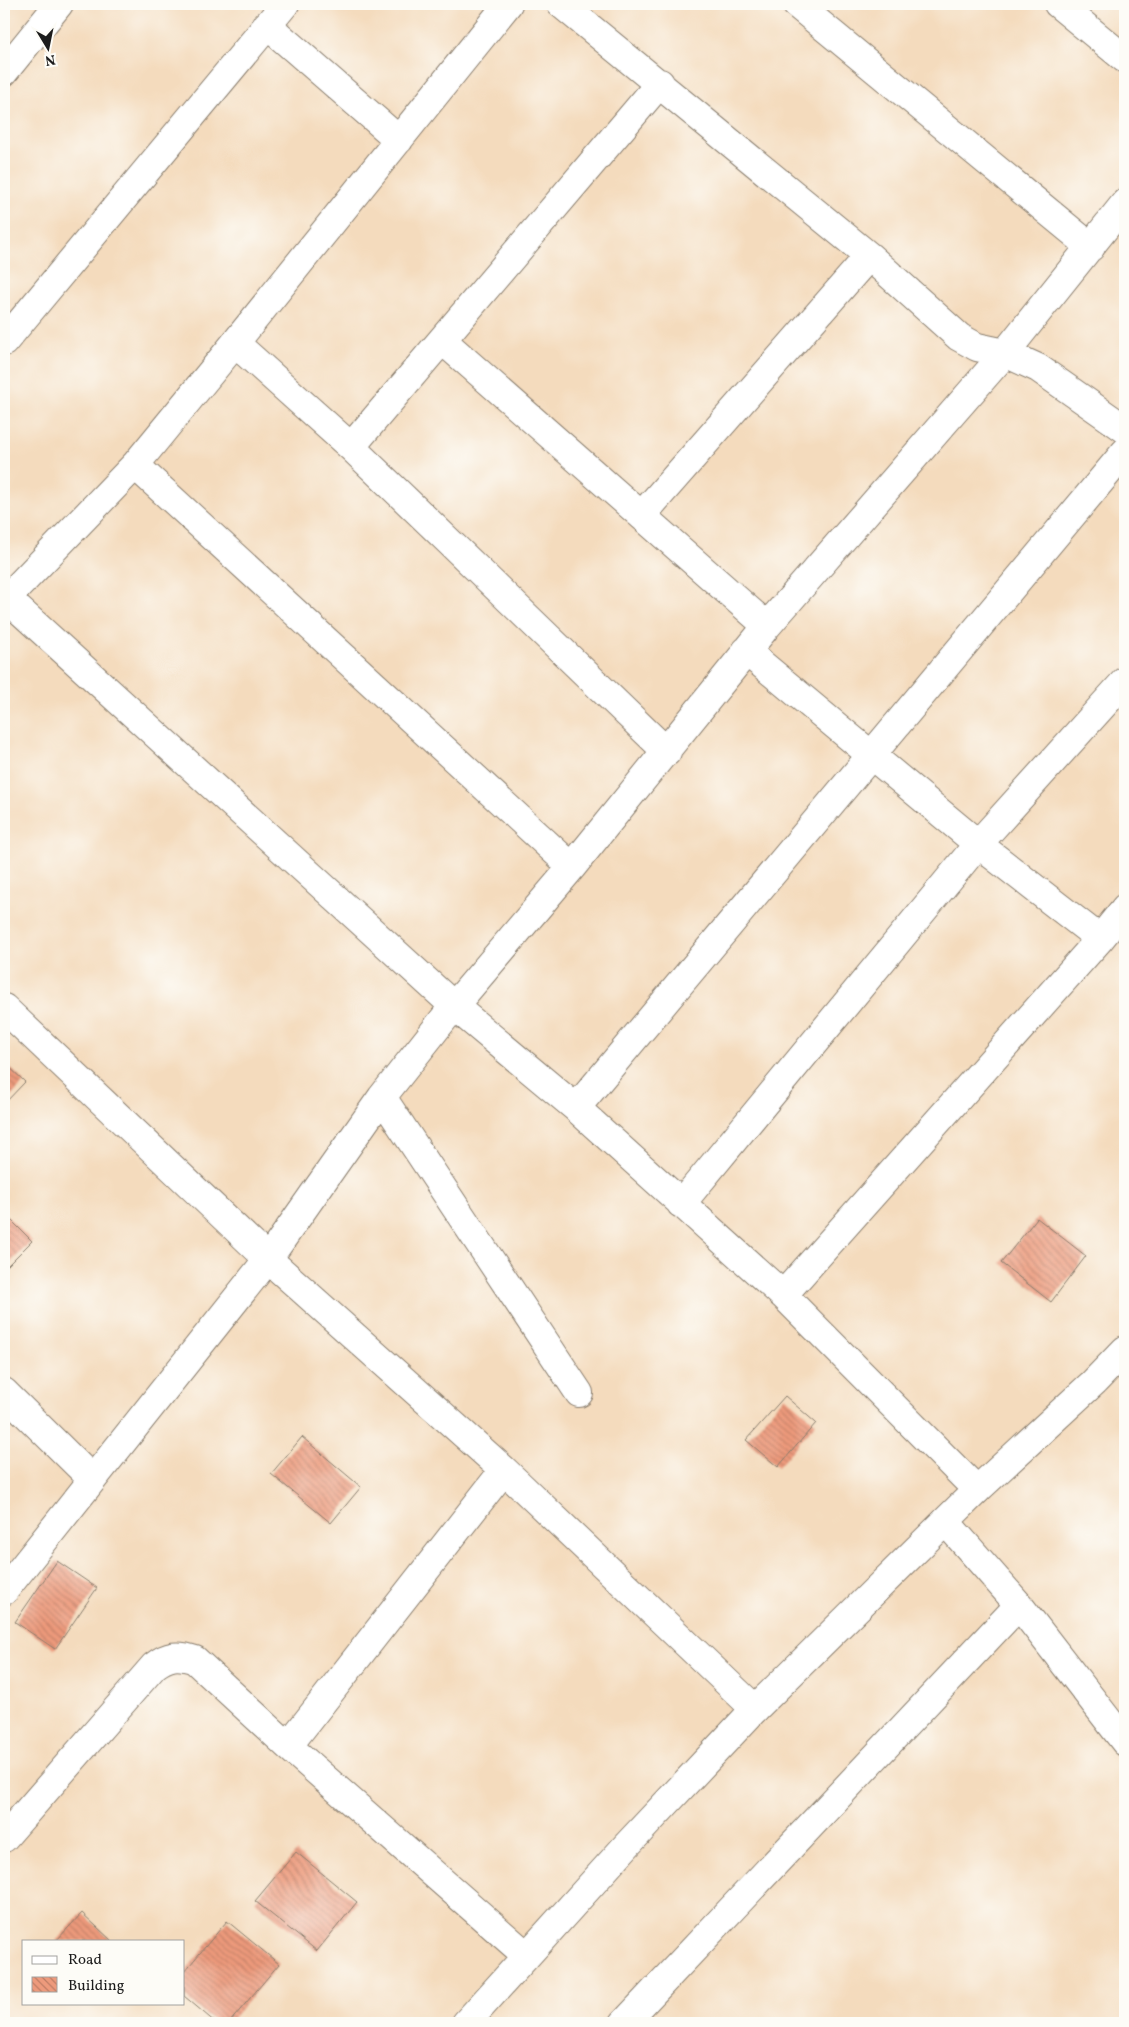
<svg xmlns="http://www.w3.org/2000/svg" width="1129" height="2027" font-family="Vollkorn,serif">
  <defs>
    <pattern id="building-back-hatch" width="6" height="6" patternUnits="userSpaceOnUse" patternTransform="scale(1.25)"><rect width="6" height="6" fill="#ed9a7c"/><path d="M-1 5l2 2M0 0l6 6M5-1l2 2" fill="none" stroke="#bf7d65"/></pattern>
  </defs>
  <rect width="100%" height="100%" fill="#fdfcf7"/>
  <filter id="ink" filterUnits="userSpaceOnUse"><feTurbulence type="fractalNoise" baseFrequency=".02" numOctaves="2"/><feDisplacementMap in="SourceGraphic" scale="10" xChannelSelector="R" yChannelSelector="G"/><feConvolveMatrix kernelMatrix="1 2 1 2 8 2 1 2 1" color-interpolation-filters="sRGB"/></filter>
  <filter id="wash" filterUnits="userSpaceOnUse"><feTurbulence type="fractalNoise" baseFrequency=".0096" numOctaves="4" result="noise"/><feDisplacementMap in="SourceGraphic" scale="20" xChannelSelector="R" yChannelSelector="G"/><feGaussianBlur stdDeviation="1.12" result="paint"/><feColorMatrix in="noise" values="0 0 0 0 0 0 0 0 0 0 0 0 0 0 0 0 0 1.4 0 .05"/><feComposite in="paint" operator="in"/></filter>
  <g filter="url(#wash)">
    <rect width="100%" height="100%" fill="#f4dbbd"/>
    <g id="blocks">
      <path fill="url(#building-back-hatch)" d="M4,1062l21,20 -21,22z
        M4,1213l28,28 -28,28z
        M1037,1218l49,38 -35,46 -50,-39z
        M785,1396l31,27 -38,44 -32,-27z
        M302,1437l59,50 -30,36 -60,-49z
        M57,1561l40,27 -42,61 -40,-27z
        M296,1852l61,50 -40,49 -62,-50z
        M82,1913l30,28h-56z
        M227,1921l52,43 -50,59h-13l-32,-27v-24z"/>
    </g>
  </g>
  <g filter="url(#ink)">
    <use href="#blocks" fill-opacity="0" stroke="#887c6c" stroke-width="1"/>
    <g fill="none" stroke-linecap="round" stroke-linejoin="round">
      <defs>
        <path id="minor" d="M561,4l308,252 90,81 18,10 28,6 33,15 87,61
          M796,4l295,243
          M1058,4l67,55
          M267,25l132,115
          M4,72l55,-68
          M442,340l325,286
          M4,342l281,-338
          M235,343l116,104 316,305
          M351,447l309,-364
          M135,465l437,402
          M642,515l227,-259
          M4,596l450,410 122,102 207,187 194,195
          M6,599l129,-134 100,-122 273,-339
          M746,651l232,193 122,95
          M4,1008l264,251 236,211 251,239
          M382,1097l197,296
          M576,1108l549,-656
          M681,1204l297,-360 147,-163
          M783,1295l317,-356 25,-31
          M4,1392l88,87
          M946,1522l73,83 106,137
          M4,1591l264,-332 114,-162 72,-91 118,-139 195,-241 238,-273 120,-150
          M288,1746l216,-276
          M4,1838l150,-172c14,-11 24,-12 41,-6l93,86 238,209
          M624,2023l395,-418"/>
        <path id="tertiary" d="M466,2023l161,-178 128,-136 222,-219 117,-108 31,-32"/>
      </defs>
      <use href="#minor" stroke="#887c6c" stroke-width="30"/>
      <use href="#tertiary" stroke="#887c6c" stroke-width="30"/>
      <use href="#minor" stroke="#fff" stroke-width="28"/>
      <use href="#tertiary" stroke="#fff" stroke-width="28"/>
    </g>
  </g>
  <rect width="1129" height="2027" fill="none" stroke="#fdfcf7" stroke-width="20"/>
  <rect x="22" y="1940" width="162" height="65" fill="#fdfcf7" stroke="#a3a29f"/>
  <rect x="32" y="1956" width="25" height="8" fill="#ffffff" stroke="#a3a29f"/>
  <text x="68" y="1964" font-size="15" fill="#1c1c1c">Road</text>
  <rect x="32" y="1977" width="25" height="15" fill="url(#building-back-hatch)" stroke="#a3a29f"/>
  <text x="68" y="1990" font-size="15" fill="#1c1c1c">Building</text>
  <g transform="translate(48 48) rotate(170)" stroke="#fdfcf7" stroke-width="4" paint-order="stroke">
  <path d="M0-4L9 19L0 12L-9 19Z" fill="#1c1c1c"/>
  <text y="-8" font-size="14" font-weight="bold" text-anchor="middle" fill="#1c1c1c">N</text>
  </g>
</svg>
